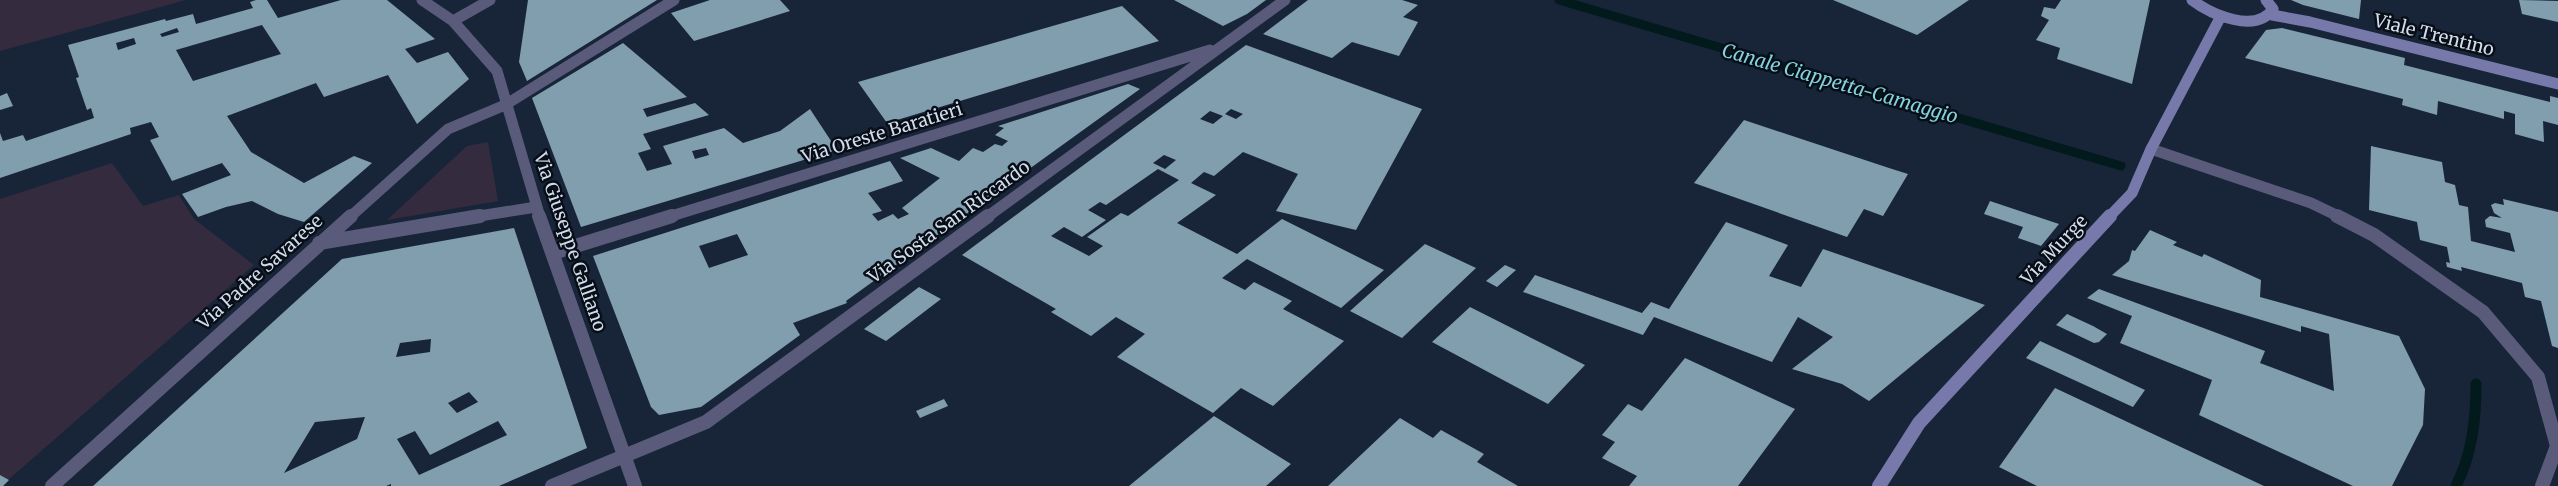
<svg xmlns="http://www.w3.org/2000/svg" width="2558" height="486" font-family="Merriweather,serif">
  <rect width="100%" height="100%" fill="#182539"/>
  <path fill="#352b3f" d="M0,0h186l-186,51z
    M488,142l10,59 -111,19 80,-74z
    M112,163l31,43 36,-11 15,24 60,46 -246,215 -8,-5v-276z"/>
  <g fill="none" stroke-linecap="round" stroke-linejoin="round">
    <path stroke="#031a1d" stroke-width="9" d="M1559,0l562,166"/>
    <path stroke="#031a1d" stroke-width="11" d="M2456,486c16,-32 20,-66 20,-102"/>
  </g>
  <path fill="#819eaf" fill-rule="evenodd" d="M256,0h11l11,18 63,-18h46l48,39 -30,10 12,14 31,-11 21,27 -52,45 -29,-49 -64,22 -8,-14 -89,33 24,36 53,31 50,-27 18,7 -68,59 -26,-8 -26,-13 -26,6 -28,10 -16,-23 49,-19 -9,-12 -50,18 -22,-41 9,-3 -8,-15 -21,6 1,6 -131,44v-45l3,8 20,-6 3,6 68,-23 -3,-10 -4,2 -11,-32 3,-1 -11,-32 97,-26 1,2 27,-7 3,10 57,-16 -3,-6zM262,25l19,29 -88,27 -17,-31zM177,28l2,4 -17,5 -2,-3zM134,38l2,6 -18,6 -2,-7z
    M528,0h129l-130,81 -8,-19z
    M710,0h70l10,11 -96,30 -23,-28z
    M1174,0h92l-19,14 -24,12z
    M1308,0h94l16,5 -15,12 15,5 -19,34 -47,-14 -20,16 -69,-24z
    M1833,0h136l-52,35z
    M2061,0h89l-18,84 -75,-25 3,-11 -24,-8 13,-20 -8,-4 3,-9 11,2z
    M2291,0h70l-2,19 -56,-14z
    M2519,0l39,1v21l-36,-8z
    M1122,6l37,35 -272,82 -29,-41z
    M2282,28l123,30 -1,7 146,37v-6l8,2v27l-15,-4 1,21 -29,-8v-20l-11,-3v8l-66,-18 -1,14 -35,-10 1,-6 -158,-41 21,-28z
    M623,43l64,54 -44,12 4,8 48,-14 14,12 -66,19 8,15 -13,4 9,18 25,-7 -9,-18 61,-18 19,15 37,-12 30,-22 27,41 -256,77 -49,-129zM706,148l3,7 -14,4 -3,-8z
    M1246,45l176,64 -66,121 -80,-19 22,-37 -55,-22 -29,24 -10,-4 -13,11 25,12 -39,28 60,31 45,-35 102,51 -43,38 -94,-49 -25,19 23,12 9,-8 38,19 -9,8 61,32 -71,65 -32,-18 -28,25 -96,-56 28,-23 -29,-17 -25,19 -40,-24 5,-3 -94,-54zM1231,109l12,5 -7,5 -11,-5zM1210,111l13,5 -10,8 -13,-5zM1164,155l12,5 -11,9 -12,-6zM1158,169l21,11 -51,36 -7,-3 -34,24 16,9 -14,10 -38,-20 13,-9 18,10 24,-17 -18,-10 12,-8 6,3z
    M1128,84l12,5 -294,212 1,2 -54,20 7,12 -99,72 -42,8 -8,-8 -58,-151 297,-95 13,20 -35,12 14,18 -10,3 6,7 15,-7 5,5 11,-5 -7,-6 38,-30 -40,-20 31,-10 28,13 14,-13 10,4 12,-8 7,2 6,-5 -13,-6 9,-7 -6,-2zM737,234l11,21 -39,13 -10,-22z
    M7,93l6,13 -13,4v-14z
    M1744,120l145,48 19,6 -25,42 -19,-7 -17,28 -153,-54z
    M2371,146l71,16 3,20 10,3 4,20 9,2 3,34 44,11 -5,-19 -24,-6 -1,-7 5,-4 12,2 -8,-5 -3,-8 4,-2 9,2 -1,-6 55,13v136l-6,-2 -11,-45 -16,-4 -3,-14 -61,-16 1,4 -15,-4 -1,-5 4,1 -3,-16 -27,-7 -3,-18 -48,-12z
    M1990,201l69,23 -18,22 -23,-8 5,-11 -39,-13z
    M1726,222l62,23 -19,31 32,11 22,-38 162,56 -116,96 -27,-17 -50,-15 41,-32 -35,-20 -26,45 -118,-45 -11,18 -120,-43 12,-17 107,38 9,-11 18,7z
    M514,228l73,220 -88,38h-108v-2l-5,2h-293l249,-227zM431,339l-1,13 -34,5 4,-14zM469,392l9,10 -21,11 -9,-10zM365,417l-8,22 -73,34 31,-51zM498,421l9,14 -88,40 -22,-36 18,-8 15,24z
    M2150,230l27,12 -4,3 29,12 2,-3 57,26 -1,17 139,39 26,53 -2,36 -31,61h-39l-154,-71 13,-35 -92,-37 12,-27 -45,-18 12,-9 166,62 -5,12 74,28 -5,-57 -28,-8v6l-189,-57 17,-14 3,-11 3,1z
    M1425,244l51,24 -74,70 -52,-27z
    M1505,265l11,5 -19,17 -11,-6z
    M919,287l22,12 -55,42 -22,-12z
    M1470,307l105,53 10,5 -37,39 -116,-62z
    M2067,314l26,12 14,8 -8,8 -5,1 -38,-18z
    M2040,341l37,17 68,32 -12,17 -107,-49z
    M1685,358l110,51 -57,77h-109l8,-10 -35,-18 13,-16 -13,-7 26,-31 14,7z
    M2055,388l209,98h-227l-38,-19z
    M944,399l4,7 -28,12 -4,-7z
    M1214,416l77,48 -25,22h-137z
    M1400,418l33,20 8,-8 43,24 -7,8 41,24h-190z
    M0,475l9,5 -6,6h-3z"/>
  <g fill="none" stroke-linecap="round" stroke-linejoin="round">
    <path stroke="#5a5b7a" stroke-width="11" d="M422,0l31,21 44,50 43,146
      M453,21l37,-21
      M2151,149l160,54 29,14
      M350,217l98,-88 57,-24 169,-105
      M473,217l63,-10
      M668,217l542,-167
      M987,217l298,-217"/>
    <path stroke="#5a5b7a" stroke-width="14" d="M539,216l96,270
      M2337,216l37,19 109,77 55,65 19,69 -15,40
      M319,243l161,-27
      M553,253l119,-37
      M52,486l299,-270
      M552,486l154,-64 282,-206"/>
    <path stroke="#7779aa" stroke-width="11" d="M2192,0c20,15 64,34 81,9l-7,-9
      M2272,15l38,7 248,62
      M2109,217l23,-24 19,-44 70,-133"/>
    <path stroke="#7779aa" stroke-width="14" d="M1879,486l40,-63 191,-207"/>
  </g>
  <g text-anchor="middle" stroke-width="5" stroke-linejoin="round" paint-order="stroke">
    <g font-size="18" fill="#d3dcea" stroke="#080e17">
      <text transform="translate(2434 35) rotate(14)" y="6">Viale Trentino</text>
      <text transform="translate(882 133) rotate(-17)" y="6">Via Oreste Baratieri</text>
      <text transform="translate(949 222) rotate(-36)" y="6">Via Sosta San Riccardo</text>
      <text transform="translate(570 242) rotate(71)" y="6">Via Giuseppe Galliano</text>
      <text transform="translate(2054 250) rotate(-47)" y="6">Via Murge</text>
      <text transform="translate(260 272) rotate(-42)" y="6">Via Padre Savarese</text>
    </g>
    <g font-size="19" font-style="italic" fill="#83d3df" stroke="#080e17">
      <text transform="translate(1840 83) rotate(16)" y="7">Canale Ciappetta-Camaggio</text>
    </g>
  </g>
</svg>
